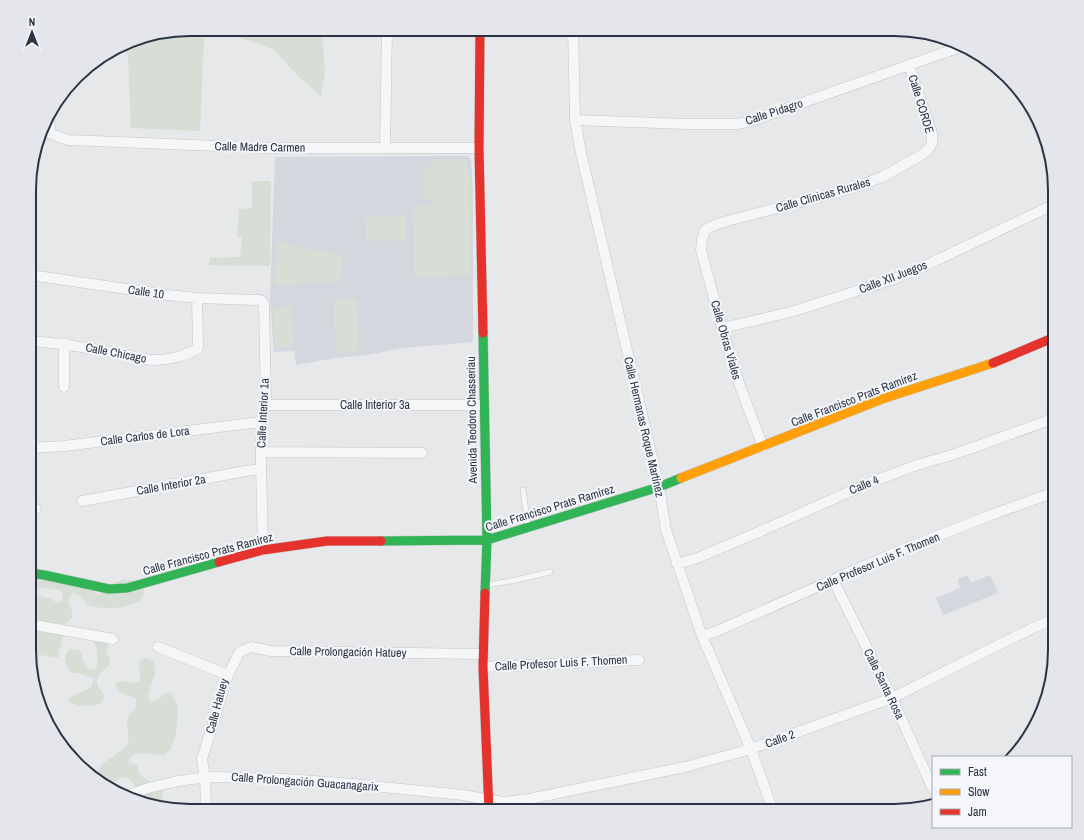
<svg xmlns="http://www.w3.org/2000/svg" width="1084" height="840" font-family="'Archivo Narrow',sans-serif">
  <rect width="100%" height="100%" fill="#e6e8ea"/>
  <path fill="#d4d7dd" d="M468,156l3,4 2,34v148l-72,6 -33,7 -32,3 -40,7 -2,-14 -20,1 -4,-52 5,-143z
    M967,575l4,8 19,-8 8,18 -55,22 -7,-17 24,-10 -2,-9z"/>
  <path fill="#d6ded6" d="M190,29h20l-6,10 -4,92 -69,-3 -3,-70 -3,-13 13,-7z
    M214,29h108l3,43 -4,24 -23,-20 -25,-27z
    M431,159h35l5,24 -1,92 -56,2 -1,-70 19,-3v-4h-8v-33h7z
    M252,181h19l-1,85 -61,-1 1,-7 30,-1 2,-20h-5l2,-28 13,-1z
    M365,217h41v24h-39z
    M277,242l66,14 -2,25 -66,4z
    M357,299l2,53 -23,2 -3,-54z
    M291,307l3,39 -19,2 -2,-40z
    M30,573l57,10 9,11c8,0 13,-8 20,-12 6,-3 13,-2 20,-1l8,9v4l-4,7 -17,6 -8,1h-12l-12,-2 -3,-1 -8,-9 -6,-3 -3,2 -3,7c2,4 5,10 4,15 -4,11 -22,8 -30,6 -5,-2 -9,-4 -13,-6l1,-22c11,0 18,2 28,8l5,-3c0,-6 0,-8 -6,-11l-22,-1 -5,-2z
    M29,628l34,6 -5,24 -29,-5z
    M102,632l7,1 3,3c-2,5 -6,12 -5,18 1,3 4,5 3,9 -2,7 -13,9 -13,17 -1,13 14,11 3,24 -14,2 -17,4 -31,-2v-4l21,-10 2,-3 1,-7 -16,-5h-7c-4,-8 -8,-17 0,-24l8,1 3,2 3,11 5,6 3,1 4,-1c4,-9 0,-20 -2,-30z
    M145,658l9,3c0,4 2,9 1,13 -2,8 -6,15 -7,23l3,4h5l11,-9 4,1 7,14 -2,28 -5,14 -7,6 -27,-2 -4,2 -5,7 9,3c1,3 1,7 3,9 6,8 18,9 23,17l-2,15 -23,-5c2,-4 1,-8 -1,-12 -13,-25 -21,-1 -31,-4 -3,-1 -6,-4 -8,-5l-1,-7 4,-8 25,-18c7,-10 -3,-22 3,-32 2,-3 5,-5 7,-7v-10c-8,-4 -20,-3 -21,-14l4,-3 19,2 3,-3 -2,-10 1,-10z"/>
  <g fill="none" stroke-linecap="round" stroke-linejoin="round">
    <defs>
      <path id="lane" d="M523,490l5,35
        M487,585l29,-5 34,-8"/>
      <path id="street" d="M573,29l2,91 6,33 78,334 7,43 36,106 49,113 22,62
        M48,115l3,19
        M1038,118l1,1
        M575,120l112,4h50l11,-2 215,-76
        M43,131l25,9 201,8h210
        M385,148l2,-119
        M30,275l138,20 29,3 62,2 3,1 2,3 2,101 -6,17 3,128
        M722,328l69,-16 75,-24 31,-10 21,-9 137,-65
        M30,341c30,2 59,7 88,12 12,2 24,7 36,7 12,0 34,-4 44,-12l-1,-50
        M64,343v44
        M266,405h218
        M763,447l-23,-61 -18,-58 -21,-78 1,-10 3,-10 10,-5 12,-4 123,-32 32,-12 38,-21 8,-6 4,-7v-10l-23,-68
        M30,448l34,-2 196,-24
        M261,452l161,1
        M82,501l164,-30 15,-2
        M30,510l6,-1
        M677,564l18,-5 73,-31 101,-45 48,-18 38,-11 100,-36
        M833,580l59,118 41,91
        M29,624l84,15
        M702,636l15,-5 172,-76 102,-40 64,-23
        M158,647l70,28
        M483,667l156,-7
        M125,797c17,-9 35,-12 54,-16 12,-2 24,-4 37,-4l69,2 56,4 122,12 40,7 26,-3 156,-32 66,-18 141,-51 141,-70 22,-9
        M206,811l-1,-34 -3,-18 26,-84 11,-22 5,-3 7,-3 20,4 212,3"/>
      <path id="fast" d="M483,333l4,207 -2,53
        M381,541l106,-1 172,-53 22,-9
        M30,573l14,2 65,14 18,-1 92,-26"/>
      <path id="slow" d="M681,478l201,-79 111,-36"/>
      <path id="jam" d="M480,29l-1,119 4,185
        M993,363l62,-26
        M219,562l44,-12 64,-9h54
        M485,593l-2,74 6,144"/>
    </defs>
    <use href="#lane" stroke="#c4c6c8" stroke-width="6"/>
    <use href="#street" stroke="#c4c6c8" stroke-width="11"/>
    <use href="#fast" stroke="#c4c6c8" stroke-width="10"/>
    <use href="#slow" stroke="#c4c6c8" stroke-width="10"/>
    <use href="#jam" stroke="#c4c6c8" stroke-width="10"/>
    <use href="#lane" stroke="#f5f6f7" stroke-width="5"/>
    <use href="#street" stroke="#f5f6f7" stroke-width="10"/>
    <use href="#fast" stroke="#30b455" stroke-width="9"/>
    <use href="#slow" stroke="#ff9f0a" stroke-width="9"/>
    <use href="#jam" stroke="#e5322d" stroke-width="9"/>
  </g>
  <g text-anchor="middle" stroke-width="4" stroke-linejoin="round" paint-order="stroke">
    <g font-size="12" fill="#2b3445" stroke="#f4f6f9">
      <text transform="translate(921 104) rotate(73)" y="4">Calle CORDE</text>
      <text transform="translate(774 112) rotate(-18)" y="4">Calle Pidagro</text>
      <text transform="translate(260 147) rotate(1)" y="4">Calle Madre Carmen</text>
      <text transform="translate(823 195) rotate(-16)" y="4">Calle Clínicas Rurales</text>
      <text transform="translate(893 277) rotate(-21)" y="4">Calle XII Juegos</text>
      <text transform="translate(146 292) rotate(8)" y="4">Calle 10</text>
      <text transform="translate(726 340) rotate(74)" y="4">Calle Obras Viales</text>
      <text transform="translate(116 353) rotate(11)" y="4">Calle Chicago</text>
      <text transform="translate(854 399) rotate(-21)" y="4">Calle Francisco Prats Ramírez</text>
      <text x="375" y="409">Calle Interior 3a</text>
      <text transform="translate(263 413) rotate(-87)" y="4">Calle Interior 1a</text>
      <text transform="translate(472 420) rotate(-91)" y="4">Avenida Teodoro Chasseriau</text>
      <text transform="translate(644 427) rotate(77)" y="4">Calle Hermanas Roque Martínez</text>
      <text transform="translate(145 436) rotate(-7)" y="4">Calle Carlos de Lora</text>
      <text transform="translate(171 485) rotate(-10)" y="4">Calle Interior 2a</text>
      <text transform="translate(864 485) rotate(-22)" y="4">Calle 4</text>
      <text transform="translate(550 508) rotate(-17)" y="4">Calle Francisco Prats Ramírez</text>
      <text transform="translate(208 554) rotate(-15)" y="4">Calle Francisco Prats Ramírez</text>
      <text transform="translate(878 562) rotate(-23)" y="4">Calle Profesor Luis F. Thomen</text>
      <text transform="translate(348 652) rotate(1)" y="4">Calle Prolongación Hatuey</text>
      <text transform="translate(561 663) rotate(-3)" y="4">Calle Profesor Luis F. Thomen</text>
      <text transform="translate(884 684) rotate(64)" y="4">Calle Santa Rosa</text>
      <text transform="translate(217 706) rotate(-75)" y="4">Calle Hatuey</text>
      <text transform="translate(780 739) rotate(-20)" y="4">Calle 2</text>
      <text transform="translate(305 782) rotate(4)" y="4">Calle Prolongación Guacanagarix</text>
    </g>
  </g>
  <path d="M0 0H1084V840H0ZM190 36H894A154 154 0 0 1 1048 190V650A154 154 0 0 1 894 804H190A154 154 0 0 1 36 650V190A154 154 0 0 1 190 36Z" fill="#e4e6eb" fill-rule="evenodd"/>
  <path fill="none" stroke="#2b3445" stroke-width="2" d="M190 36H894A154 154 0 0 1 1048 190V650A154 154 0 0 1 894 804H190A154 154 0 0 1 36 650V190A154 154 0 0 1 190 36Z"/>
  <rect x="932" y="756" width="140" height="72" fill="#f4f6f9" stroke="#a4a8b1"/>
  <rect x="940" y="769" width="20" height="6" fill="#30b455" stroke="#a4a8b1"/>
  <text x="968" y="776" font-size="12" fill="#2b3445">Fast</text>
  <rect x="940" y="789" width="20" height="6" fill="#ff9f0a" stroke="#a4a8b1"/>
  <text x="968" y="796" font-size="12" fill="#2b3445">Slow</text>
  <rect x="940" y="809" width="20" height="6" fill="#e5322d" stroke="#a4a8b1"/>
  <text x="968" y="816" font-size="12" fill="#2b3445">Jam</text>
  <g transform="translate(32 32)" stroke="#f4f6f9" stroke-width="3" paint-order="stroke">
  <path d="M0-3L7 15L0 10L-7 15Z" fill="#2b3445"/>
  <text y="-6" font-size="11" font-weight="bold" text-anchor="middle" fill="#2b3445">N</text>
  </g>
</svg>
